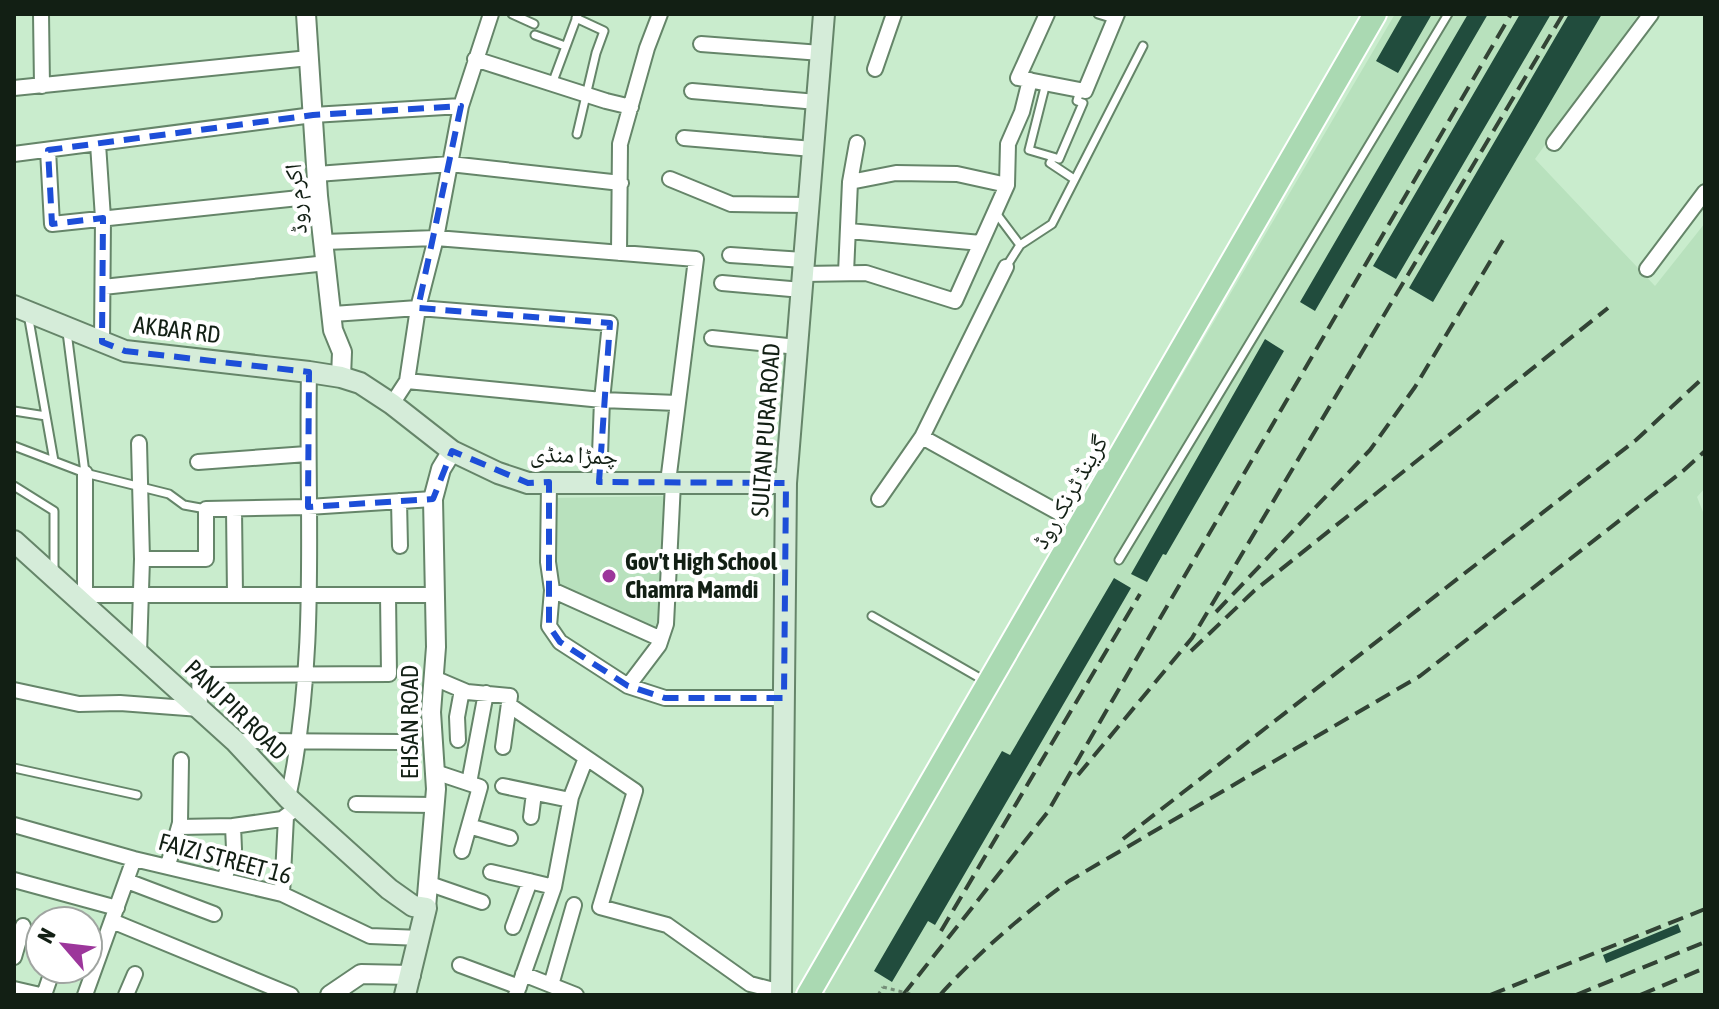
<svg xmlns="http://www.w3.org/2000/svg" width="1719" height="1009" font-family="'Asap Condensed','Noto Naskh Arabic',sans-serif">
  <rect width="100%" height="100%" fill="#c9eccd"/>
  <path fill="#b8e1bd" d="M1395,14h244l-104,145 120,127 50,-63v265l-8,9 8,20v478h-876l-5,-4 79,-141z
    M673,496l-12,143 -109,-49 -3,-92z"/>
  <path fill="#214c3d" d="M1403,14h29l-34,59 -22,-12z
    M1468,14h20l-173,297 -15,-9z
    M1520,14h31l-155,265 -23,-13z
    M1569,14h33l-169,288 -24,-14z
    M1265,339l19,12 -118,204 -3,-1 -16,28 -16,-8z
    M1114,578l17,10 -196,337 -7,-4 -36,61 -18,-11 128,-220 8,4z
    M1678,924l3,8 -75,31 -3,-8z"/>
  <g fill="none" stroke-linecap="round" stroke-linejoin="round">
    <defs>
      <path id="service" d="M512,14l22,10
        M1098,14l16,5
        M576,18l28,13 -8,22 -19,81
        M535,35l30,11
        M1046,83l-17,67 24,7 -3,6 24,16
        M552,84l26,-70
        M1053,157l6,2 24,-56 -6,-2 3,-11
        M996,213l24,32 -14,22
        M1020,245l32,-21 91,-178
        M28,314l26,147
        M67,332l18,141
        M14,411l32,5
        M14,446l71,27 84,21 15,11 22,4
        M14,486l40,25v60
        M1119,560l329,-546
        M872,616l113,65
        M14,768l123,27"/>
      <path id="minor" d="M41,14l1,72
        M1047,14l-29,64 67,13 32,-77
        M701,44l120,9
        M475,59l131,42 25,6
        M875,69l19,-55
        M14,88l295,-30
        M692,91l125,11
        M684,138l129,11
        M1554,143l97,-129
        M98,144l5,74 -1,124
        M48,150l4,74 266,-28
        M14,154l299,-39 148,-9
        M317,174l133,-10 171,19
        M670,179l61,25 78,1
        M850,182l46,-9 61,1 50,11
        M849,231l132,12
        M324,242l112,-4 260,21 -28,223
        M619,253l1,-109 27,-96 13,-34
        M730,255l74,5
        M1647,269l58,-77
        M846,273l4,-91 7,-39
        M803,274l63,-1 89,28 52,-116 1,-41 14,-32 8,-32
        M722,283l80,7
        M103,287l224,-24
        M333,314l85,-6 192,15 -8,77 -3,82
        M712,338l85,9
        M407,381l195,19 75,3
        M392,404l15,-23 11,-73 18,-70 25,-132 30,-92
        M922,437l159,88
        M139,443l3,116
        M198,462l109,-8
        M85,473v122
        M549,482l-1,80 4,28 -3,36 11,16 68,44 37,12h119
        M879,499l43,-62 84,-170
        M399,501l1,45
        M234,509l1,86
        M552,590l109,49
        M74,595h362
        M139,653l3,-94h64v-50l102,-2 125,-8
        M434,678l33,14 43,4 -7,51
        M628,686l31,-41 7,-21 7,-141
        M14,690l65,14 41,-1 80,6 -1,-34 190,-1 -1,-79
        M509,705l126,86 -35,116 67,18 83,59 31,8
        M458,740l-1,-23 5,-27
        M235,741l164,1
        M435,772l45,15 -18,64
        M469,783l17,-90
        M503,786l67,14
        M288,798c31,-142 18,-282 21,-426
        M356,804l78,1
        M531,817l3,-24
        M14,825l120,34 148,35 88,42 51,2
        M469,826l41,12
        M179,827l54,-1
        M168,865l12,-42 1,-63
        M491,872l63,15
        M14,880l103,28
        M224,880l10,-31 -1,-23 49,-7 16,-12
        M127,881l87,33
        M430,884l52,18
        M282,894l4,-77
        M112,921l179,74
        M513,927l17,-46
        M14,957l9,-31
        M460,965l59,22
        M523,974l53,21
        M551,985l23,-80
        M14,989l26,6
        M44,995l9,-26
        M85,995l49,-136
        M126,995l9,-21
        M516,995l38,-108 17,-90 15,-39"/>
      <path id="tertiary" d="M306,14l12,182 15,134 9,22 -1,25
        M426,908l10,-119 -5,-77 5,-65 -3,-148 8,-30 11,-18
        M330,995l31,-21 50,1"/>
      <path id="secondary" d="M14,306l111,45 184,21 32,5 19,6 32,21 60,47 46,22 30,10h258
        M14,541l221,200 53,57 101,91 24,17 13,2 -21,87
        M781,995l5,-512 38,-469"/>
      <path id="primary" d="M808,995l567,-981"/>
    </defs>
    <use href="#service" stroke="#658569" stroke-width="11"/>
    <use href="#minor" stroke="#658569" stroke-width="18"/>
    <use href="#tertiary" stroke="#658569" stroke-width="22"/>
    <use href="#secondary" stroke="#658569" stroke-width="24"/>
    <use href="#primary" stroke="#fff" stroke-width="26"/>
    <path stroke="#758e78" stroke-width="3" stroke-dasharray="4 4" stroke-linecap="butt" d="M878,995l5,-8"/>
    <use href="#service" stroke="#fff" stroke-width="7"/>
    <use href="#minor" stroke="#fff" stroke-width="14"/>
    <use href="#tertiary" stroke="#fff" stroke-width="18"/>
    <use href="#secondary" stroke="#d5ecd9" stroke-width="20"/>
    <use href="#primary" stroke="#aad9b2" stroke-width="22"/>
    <path stroke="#324335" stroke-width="4" stroke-dasharray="16 8" stroke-linecap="butt" d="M1216,612l154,-162 45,-63 91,-152
      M1191,651l63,-60 354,-283
      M1078,775l114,-137 371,-624
      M1123,839l513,-399 69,-64
      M941,931l199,-337
      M903,995l144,-182 464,-799
      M940,995c39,-43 82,-80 129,-114l351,-205 263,-205 22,-20
      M1490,995l215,-86
      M1576,995l129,-53
      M1640,995l65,-27"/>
    <path stroke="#758e78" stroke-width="3" stroke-dasharray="4 4" stroke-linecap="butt" d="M883,987l31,8"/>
  </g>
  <path fill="none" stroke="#1d4ed8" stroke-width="6" stroke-dasharray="16 10" stroke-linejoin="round" d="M461,106l-43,202 192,15 -11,159 187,1 -2,215h-119l-37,-12 -68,-44 -11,-16v-144l-21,1 -76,-32 -19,48 -125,8 1,-135 -184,-21 -23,-9 1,-124 -51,6 -4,-74 265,-35z"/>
  <circle fill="#9c369b" stroke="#fff" stroke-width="3" cx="609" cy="576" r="8"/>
  <g text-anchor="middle" stroke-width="8" stroke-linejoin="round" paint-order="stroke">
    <g font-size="24" fill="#121f14" stroke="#fff">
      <text transform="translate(296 199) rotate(-95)" y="8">اکرم روڈ</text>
      <text transform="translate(177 330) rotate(7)" y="8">AKBAR RD</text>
      <text transform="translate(766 430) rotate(-86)" y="8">SULTAN PURA ROAD</text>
      <text transform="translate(574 455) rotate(2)" y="8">چمڑا منڈی</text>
      <text transform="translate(1070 492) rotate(-60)" y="8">گرینڈ ٹرنک روڈ</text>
      <text transform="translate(236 710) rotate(44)" y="8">PANJ PIR ROAD</text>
      <text transform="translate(410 722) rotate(-90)" y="8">EHSAN ROAD</text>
      <text transform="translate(225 859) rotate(15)" y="8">FAIZI STREET 16</text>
    </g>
    <g font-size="24" font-weight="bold" fill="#121f14" stroke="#fff" text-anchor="start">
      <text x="625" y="570">Gov't High School<tspan x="625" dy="28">Chamra Mamdi</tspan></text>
    </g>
  </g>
  <rect width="1719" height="1009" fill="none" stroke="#121f14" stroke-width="32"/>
  <g transform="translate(64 945) rotate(298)"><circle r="38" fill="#ffffff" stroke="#a0a5a1" stroke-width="2"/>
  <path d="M0-6L14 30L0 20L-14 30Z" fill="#9c369b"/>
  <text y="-12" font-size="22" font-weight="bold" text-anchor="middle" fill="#121f14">N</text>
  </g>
</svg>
